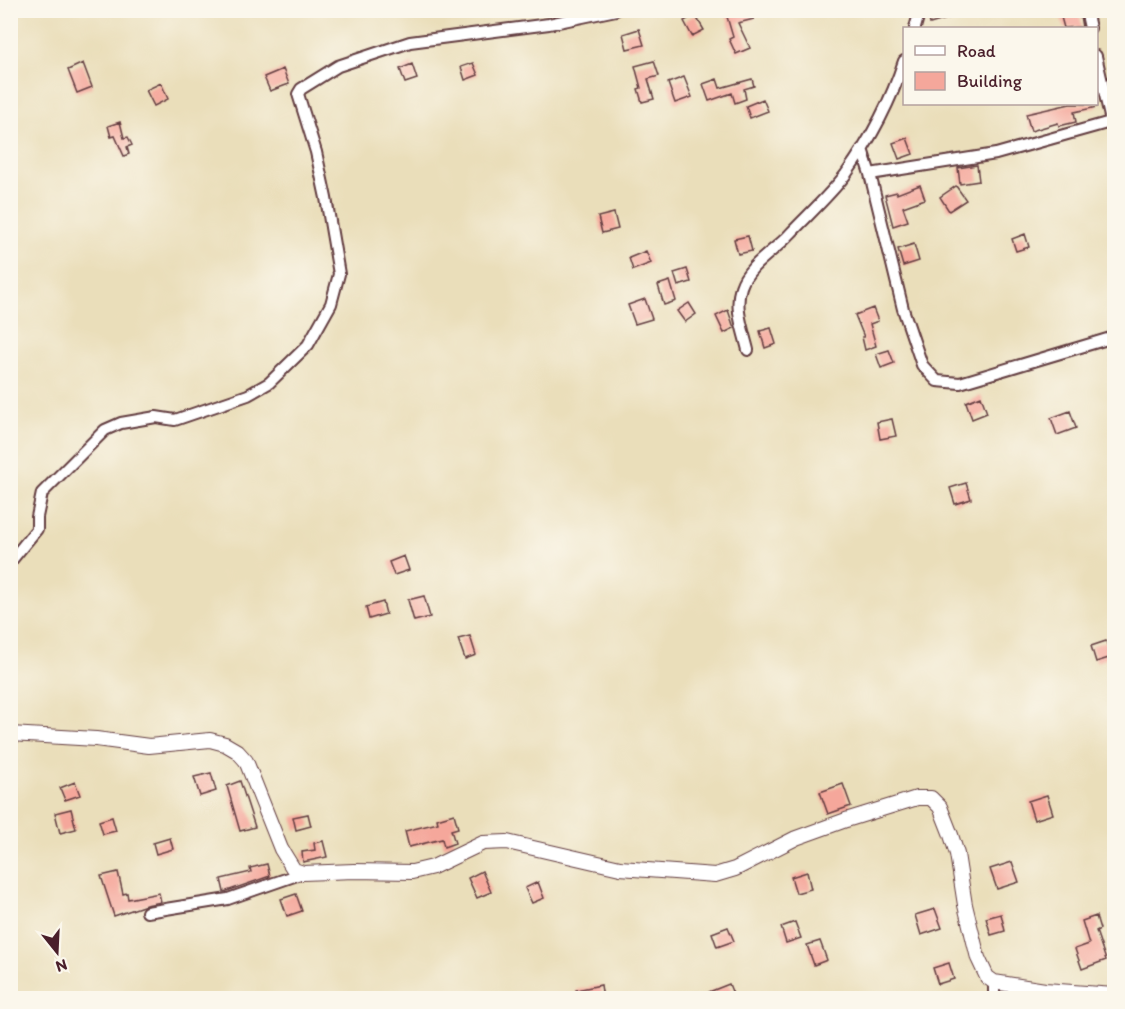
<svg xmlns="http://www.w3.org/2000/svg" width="1125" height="1009" font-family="Itim,sans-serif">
  <rect width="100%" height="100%" fill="#fbf7ec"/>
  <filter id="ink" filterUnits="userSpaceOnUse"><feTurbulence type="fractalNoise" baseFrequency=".0167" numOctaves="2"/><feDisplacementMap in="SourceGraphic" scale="12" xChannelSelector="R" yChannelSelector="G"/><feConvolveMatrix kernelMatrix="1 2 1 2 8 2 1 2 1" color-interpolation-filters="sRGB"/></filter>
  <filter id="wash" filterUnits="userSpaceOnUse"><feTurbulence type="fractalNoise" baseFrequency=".008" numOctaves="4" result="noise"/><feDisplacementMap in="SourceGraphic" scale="24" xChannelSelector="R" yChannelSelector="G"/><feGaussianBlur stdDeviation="1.35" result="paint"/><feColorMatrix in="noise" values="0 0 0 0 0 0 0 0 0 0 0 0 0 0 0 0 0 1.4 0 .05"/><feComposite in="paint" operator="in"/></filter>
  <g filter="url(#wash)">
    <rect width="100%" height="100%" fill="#eadeba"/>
    <g id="blocks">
      <path fill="#f5a79b" d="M725,10h26l3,9 -16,4 12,25 -14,6 -7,-15 4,-2z
        M927,10h40v3l-37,11z
        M1059,10h20l3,17 -18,1z
        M695,15l9,15 -12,6 -8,-15z
        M639,29l5,16 -17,4 -4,-15z
        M654,61l5,15 -11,3 6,20 -12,3 -4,-13 3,-1 -6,-22z
        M83,63l9,24 -15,6 -9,-23z
        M473,63l5,12 -13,5 -4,-13z
        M412,64l5,15 -12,4 -5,-14z
        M283,69l6,15 -19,7 -6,-14z
        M684,77l8,20 -17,6 -7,-20z
        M717,79l3,9 32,-9 2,7 -10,3 2,10 -11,4 -3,-10 -23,8 -6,-17z
        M161,83l7,16 -14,7 -8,-16z
        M763,99l5,12 -18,7 -4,-12z
        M1070,104h27v3l-23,5 2,10 -17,4 -1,-3 -27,8 -5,-17z
        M120,122l4,16 4,-1 4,8 -5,2 2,7 -5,2 -9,-20 -4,1 -3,-11z
        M907,138l6,16 -14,5 -6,-16z
        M977,165l2,16 -19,3 -2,-16z
        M920,185l5,14 -22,8 5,14 -15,5 -8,-31 12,-3v2z
        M956,186l10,14 -17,11 -9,-14z
        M614,213l4,16 -16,4 -4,-16z
        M1025,234l4,13 -13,4 -4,-12z
        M748,236l4,15 -14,3 -4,-15z
        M914,244l5,17 -16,5 -5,-17z
        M646,251l5,12 -18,7 -4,-12z
        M687,269l4,13 -13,4 -4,-13z
        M670,281l6,20 -12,4 -6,-20z
        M645,299l7,20 -17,5 -7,-19z
        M689,303l7,11 -11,8 -8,-11z
        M873,308l5,13 -8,3 6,22 -11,4 -3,-13h2l-9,-22z
        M728,310l6,18 -10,5 -8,-17z
        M771,328l5,16 -11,4 -5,-17z
        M889,350l5,13 -13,5 -5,-14z
        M981,396l6,17 -15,6 -6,-17z
        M1070,411l6,17 -19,7 -6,-17z
        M892,419l4,17 -16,3 -3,-17z
        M966,483l5,16 -16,5 -5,-16z
        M404,556l5,14 -15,5 -5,-13z
        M424,596l6,21 -16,4 -6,-21z
        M383,602l3,12 -17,5 -3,-12z
        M470,636l6,19 -11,4 -7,-20z
        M1106,641l6,16 -16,5 -5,-16z
        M211,773l5,18 -16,5 -6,-19z
        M240,781l15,46 -15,4 -13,-45z
        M75,782l5,13 -15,5 -5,-12z
        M843,784l8,22 -23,8 -8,-22z
        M1047,795l6,19 -19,6 -6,-19z
        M71,809l5,20 -16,4 -5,-20z
        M308,814l3,12 -15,4 -3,-13z
        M454,814l4,14 -7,2 4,13 -11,4 -2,-8 -33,8 -4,-16 33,-8 -1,-4z
        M112,817l4,14 -13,3 -4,-13z
        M170,838l3,11 -17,5 -3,-11z
        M323,841l4,16 -24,5 -1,-10 13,-2 -1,-7z
        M1012,862l7,20 -22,7 -7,-20z
        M267,864l3,12 -46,16 -3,-13 30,-7 -1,-4z
        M482,871l9,21 -14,6 -9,-20z
        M118,872l5,22 4,-1 1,6 31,-6 2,9 -15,3 -32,11 -13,-40z
        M807,872l4,17 -15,4 -5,-16z
        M538,882l6,16 -12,5 -7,-15z
        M296,894l6,17 -15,5 -6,-17z
        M935,909l7,19 -21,7 -6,-20z
        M1001,914l4,17 -14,4 -5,-17z
        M1096,916l4,13 -4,2 10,29 -24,9 -7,-20 14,-5 -7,-23z
        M795,922l6,16 -15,5 -5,-16z
        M728,927l6,14 -17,6 -5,-14z
        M820,941l7,19 -13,5 -7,-20z
        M949,963l5,16 -16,5 -5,-16z
        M729,984l6,15h-24l-2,-7z
        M601,985l2,14h-25l-2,-9z"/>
    </g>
  </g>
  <g filter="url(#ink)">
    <use href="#blocks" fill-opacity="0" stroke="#623c40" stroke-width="1.5"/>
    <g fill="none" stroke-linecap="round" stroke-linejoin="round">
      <defs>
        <path id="minor" d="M1086,10l4,18
          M915,28l5,-18
          M1096,56l18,78
          M1114,121l-118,33 -126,20 33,135 19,56 15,16 23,2 154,-46
          M862,149l8,25
          M748,350c-5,-21 -14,-42 -7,-63 7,-22 35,-37 49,-53 19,-20 40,-39 56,-60 25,-35 45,-73 58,-113
          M10,562l27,-33v-12l5,-24 63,-63 16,-7 35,-6 19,3 73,-25 21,-12 39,-38 23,-41 8,-30 -13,-76 -10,-46 -18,-58 3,-5 37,-23 72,-24 139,-18 67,-14
          M147,912l81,-13 75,-26
          M994,998v-16"/>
        <path id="secondary" d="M10,734l86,5 53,7 61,-6 15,4 12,7 9,10 35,88 13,21 9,3 51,-2 58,1 21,-5 50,-24 24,-1 113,26 95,7 20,-6 61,-31 50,-18 71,-22h14l9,9 11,28 6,19 8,51 13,53 9,19 7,5 51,8 69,5"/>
      </defs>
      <use href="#minor" stroke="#623c40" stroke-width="14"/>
      <use href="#secondary" stroke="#623c40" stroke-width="16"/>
      <use href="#minor" stroke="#fff" stroke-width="10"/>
      <use href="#secondary" stroke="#fff" stroke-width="14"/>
    </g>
  </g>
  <rect width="1125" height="1009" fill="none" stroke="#fbf7ec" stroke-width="36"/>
  <rect x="903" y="27" width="195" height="78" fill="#fbf7ec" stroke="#b4a19f" stroke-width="1.5"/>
  <rect x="915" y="46" width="30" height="9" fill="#ffffff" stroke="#b4a19f" stroke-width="1.5"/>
  <text x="957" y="57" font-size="18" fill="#4a1f2b">Road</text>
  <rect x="915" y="72" width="30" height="18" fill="#f5a79b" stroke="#b4a19f" stroke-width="1.5"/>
  <text x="957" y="87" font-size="18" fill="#4a1f2b">Building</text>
  <g transform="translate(57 952) rotate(162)" stroke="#fbf7ec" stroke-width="4.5" paint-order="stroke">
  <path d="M0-4.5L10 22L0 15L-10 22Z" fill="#4a1f2b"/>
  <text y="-9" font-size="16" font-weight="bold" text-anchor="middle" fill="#4a1f2b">N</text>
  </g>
</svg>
